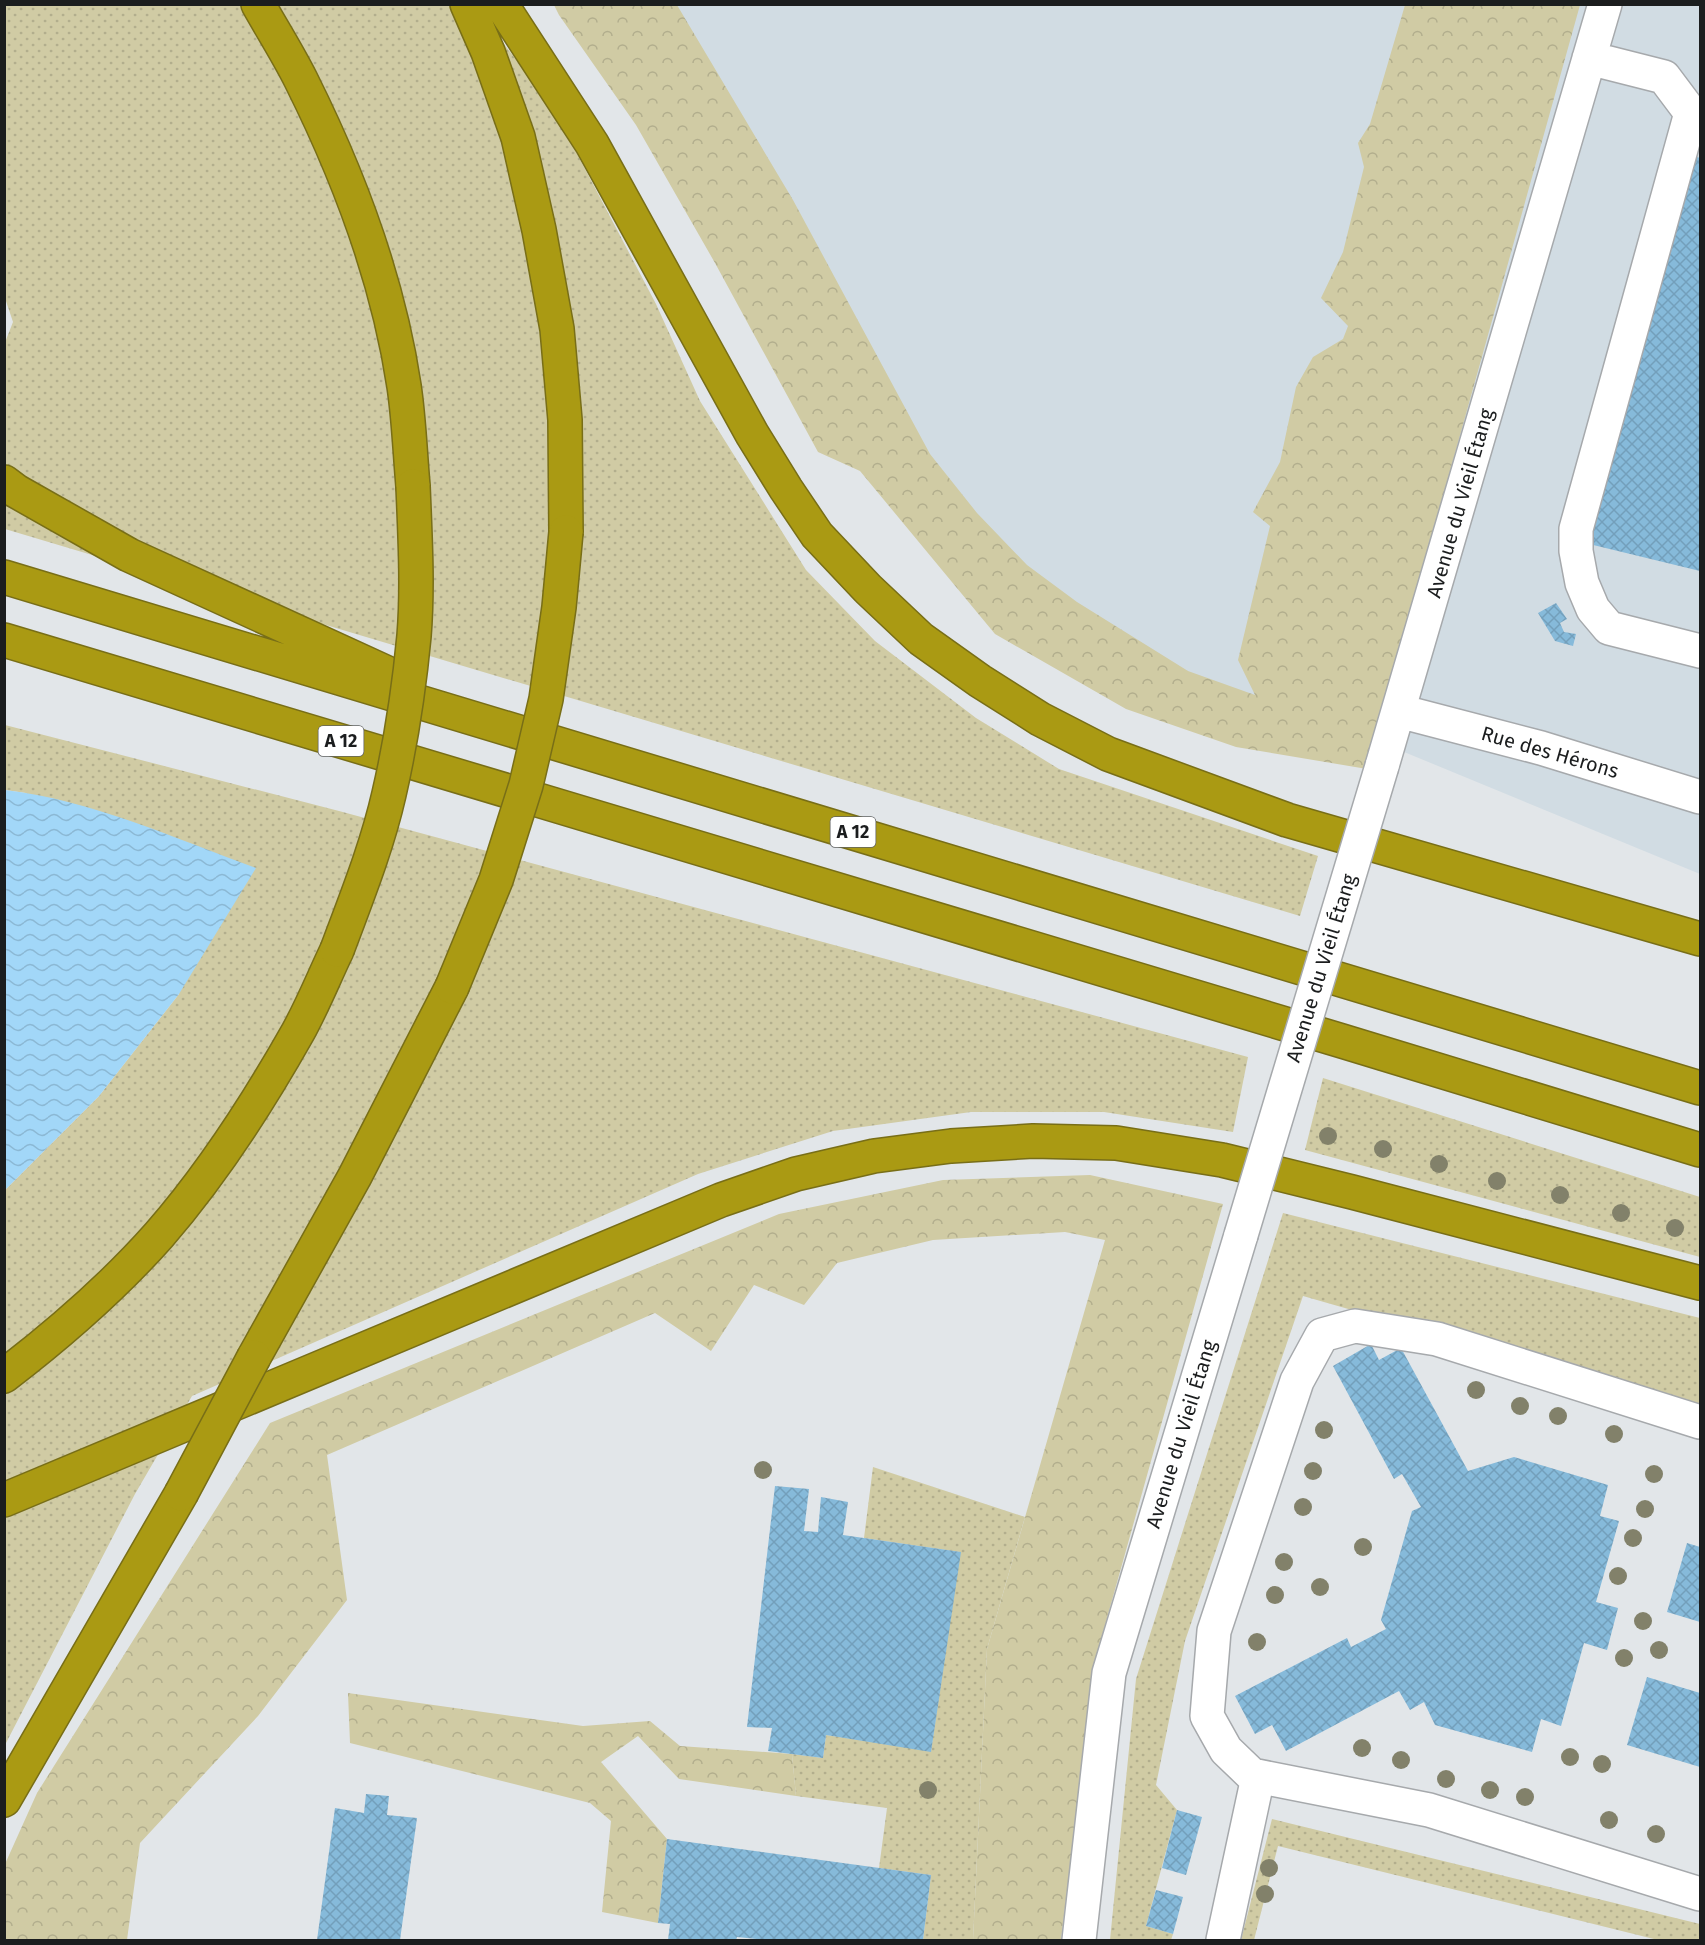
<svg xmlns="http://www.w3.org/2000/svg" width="1705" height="1945" font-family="'Fira Sans',sans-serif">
  <defs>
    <pattern id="grass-dots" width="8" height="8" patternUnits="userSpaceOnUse" patternTransform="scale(1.5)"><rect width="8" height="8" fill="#d0cba4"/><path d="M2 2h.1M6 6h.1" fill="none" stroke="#b2ae8d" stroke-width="1.8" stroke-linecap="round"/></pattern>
    <pattern id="forest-crowns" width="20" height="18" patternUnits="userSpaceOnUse" patternTransform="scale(1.5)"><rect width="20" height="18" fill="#d0cba4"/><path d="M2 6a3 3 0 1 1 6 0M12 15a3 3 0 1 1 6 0" fill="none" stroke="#b2ae8d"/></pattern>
    <pattern id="water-waves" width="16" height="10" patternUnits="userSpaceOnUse" patternTransform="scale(1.5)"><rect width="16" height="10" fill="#a2d7f8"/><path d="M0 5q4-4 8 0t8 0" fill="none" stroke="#8bb8d4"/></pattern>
    <pattern id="building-cross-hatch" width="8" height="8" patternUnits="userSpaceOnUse" patternTransform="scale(1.5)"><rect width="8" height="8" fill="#86bada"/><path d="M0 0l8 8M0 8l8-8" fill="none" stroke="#739fbb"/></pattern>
  </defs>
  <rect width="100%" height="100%" fill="#e2e6e9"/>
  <path fill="#d1dce3" d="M661,5h1039v869l-422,-174 -60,-2 -198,-125 -116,-136z"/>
  <path fill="url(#grass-dots)" d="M5,5h469l79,103 103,196 44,97 106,169 69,71 101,77 83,51 259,87 -18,60 -1295,-387 -1,-184 9,-23 -9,-27z
    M5,725l334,86 909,246 -15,75 -129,-20h-133l-138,19 -135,43 -506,222 -57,98 -130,251v-555l94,-94 80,-102 -153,-201 -21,-3z
    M1323,1078l377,119v60l-395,-107z
    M1283,1213l417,105v92l-397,-114 -118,345 -29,144 21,25 -31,116 27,8 -2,6h-61l26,-261z
    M873,1467l152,50 -38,132 -14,291h-50l8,-65 -52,-7 8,-60 -91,-12 -4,-42 31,4 3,-23 105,16 29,-199 -96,-14z
    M1272,1819l428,105v16h-42l-380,-94 -24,94h-13z"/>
  <path fill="url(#forest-crowns)" d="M554,5h123l116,195 137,254 47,59 50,52 50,37 111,69 67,24 -17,-35 32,-134 -17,-14 27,-50 16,-75 17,-30 30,-18 5,-13 -27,-28 22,-46 21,-85 -6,-24 12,-19 35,-119h175l-213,764 -131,-22 -110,-38 -131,-75 -135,-163 -42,-19 -103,-189 -79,-138 -77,-110z
    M1090,1175l133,29 -128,457 -34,279h-88l14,-291 118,-409 -40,-8 -132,8 -96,23 -33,42 -50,-20 -43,66 -56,-38 -328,142 20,145 -89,116 -118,127 -13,97h-122v-76l32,-71 233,-370 509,-209 164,-34z
    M348,1693l235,33 67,-5 30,25 112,8 4,42 -117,-17 -41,-43 -37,26 66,77 -9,84 -56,-11 9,-91 -21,-18 -240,-60z"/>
  <path fill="url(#water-waves)" d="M5,790c86,10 169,48 251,78l-77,126 -80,102 -94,94z"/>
  <path fill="url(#building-cross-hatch)" d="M1685,153l15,5v413l-115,-28z
    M1556,603l11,16 -7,4 4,9 12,2 -3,12 -18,-5 -17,-28z
    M1371,1344l8,16 22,-12 67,123 46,-14 94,28 -8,31 19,5 -23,81 22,6 -11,42 -23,-7 -23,83 -20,-7 -9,33 -97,-27 -11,-23 -14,8 -11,-19 -113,60 -14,-26 -17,9 -20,-38 112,-58 4,9 35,-18 -5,-9 31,-109 9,-4 -19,-33 -8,5 -61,-113z
    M775,1486l34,3 -5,42 14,1 3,-35 27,5 -5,33 118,17 -30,200 -105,-17 -3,23 -55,-7 4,-23 -25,-1z
    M1687,1543l13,4v75l-33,-10z
    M1647,1677l53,16v74l-73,-22z
    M366,1794l23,2 -2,19 30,3 -17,122h-83l18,-132 29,5z
    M1177,1810l25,7 -16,58 -24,-7z
    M667,1839l264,36 -8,65h-157l-29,-3 -1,3h-68l2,-16 -12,-1z
    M1156,1890l27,7 -10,37 -27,-8z"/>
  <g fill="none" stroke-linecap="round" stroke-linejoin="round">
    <defs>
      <path id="minor" d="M1589,58l75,19 27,36 9,2
        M1691,113l-115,416v22l6,32 11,26 16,19 91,23
        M1399,711l142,37 159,49
        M1382,766l223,-762
        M1700,1422l-263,-83 -82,-13 -33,9 -25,46 -83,250 -7,85 19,34 26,25 177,35 271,84
        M1079,1940l30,-267 132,-438
        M1223,1940l35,-163"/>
      <path id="highway" d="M258,4c14,25 30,50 43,76 48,96 87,199 103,306 5,33 6,67 9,100
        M467,4l21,48 30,85 21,93 18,99 8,91 1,112
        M501,4l91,140 160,290 34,55 31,46 51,54 53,50 59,42 60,38 68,35 179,66 413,119
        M4,482l12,9 113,64 269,123
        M4,577l1696,511
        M4,640l1338,401 358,109
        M254,1357l101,-181 97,-189
        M4,1376c56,-43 109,-89 155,-141 54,-62 99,-132 139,-203 15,-27 26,-55 39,-82
        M4,1500l717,-300 75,-26 78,-18 77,-10 82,-5 83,2 106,17 130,32 348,91
        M4,1800l177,-306"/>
    </defs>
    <use href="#minor" stroke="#a6a9ac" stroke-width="36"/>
    <use href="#highway" stroke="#786e17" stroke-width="36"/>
    <use href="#minor" stroke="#fff" stroke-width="33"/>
    <use href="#highway" stroke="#aa9a13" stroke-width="33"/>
    <defs>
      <path id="minor-bridge" d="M1241,1235l141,-469"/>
      <path id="highway-bridge" d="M337,950c19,-51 40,-103 52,-156 12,-52 20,-105 25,-158 4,-49 1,-100 -1,-150
        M452,987l44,-107 30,-95 20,-86 13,-92 7,-75
        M181,1494l73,-137"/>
    </defs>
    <use href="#minor-bridge" stroke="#a6a9ac" stroke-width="36" stroke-linecap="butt"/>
    <use href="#highway-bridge" stroke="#786e17" stroke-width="36" stroke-linecap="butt"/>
    <use href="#minor-bridge" stroke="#fff" stroke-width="33"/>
    <use href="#highway-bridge" stroke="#aa9a13" stroke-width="33"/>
  </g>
  <g fill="#82816a">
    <circle cx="1328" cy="1136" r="9"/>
    <circle cx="1383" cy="1149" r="9"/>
    <circle cx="1439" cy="1164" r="9"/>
    <circle cx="1497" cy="1181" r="9"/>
    <circle cx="1560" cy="1195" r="9"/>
    <circle cx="1621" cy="1213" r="9"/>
    <circle cx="1675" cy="1228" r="9"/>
    <circle cx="1476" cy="1390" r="9"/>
    <circle cx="1520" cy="1406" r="9"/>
    <circle cx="1558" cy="1416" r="9"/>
    <circle cx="1324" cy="1430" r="9"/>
    <circle cx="1614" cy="1434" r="9"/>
    <circle cx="763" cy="1470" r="9"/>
    <circle cx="1313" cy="1471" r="9"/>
    <circle cx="1654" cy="1474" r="9"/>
    <circle cx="1303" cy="1507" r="9"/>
    <circle cx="1645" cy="1509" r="9"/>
    <circle cx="1633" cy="1538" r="9"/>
    <circle cx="1363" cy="1547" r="9"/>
    <circle cx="1284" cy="1562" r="9"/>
    <circle cx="1618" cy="1576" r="9"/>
    <circle cx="1320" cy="1587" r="9"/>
    <circle cx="1275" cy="1595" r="9"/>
    <circle cx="1643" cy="1621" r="9"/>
    <circle cx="1257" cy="1642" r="9"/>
    <circle cx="1659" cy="1650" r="9"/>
    <circle cx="1624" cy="1658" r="9"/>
    <circle cx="1362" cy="1748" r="9"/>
    <circle cx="1570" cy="1757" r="9"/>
    <circle cx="1401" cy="1760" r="9"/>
    <circle cx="1602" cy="1764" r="9"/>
    <circle cx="1446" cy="1779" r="9"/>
    <circle cx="928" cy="1790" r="9"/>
    <circle cx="1490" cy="1790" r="9"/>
    <circle cx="1525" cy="1797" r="9"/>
    <circle cx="1609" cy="1820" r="9"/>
    <circle cx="1656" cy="1834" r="9"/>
    <circle cx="1269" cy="1868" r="9"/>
    <circle cx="1265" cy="1894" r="9"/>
  </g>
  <g text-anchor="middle" stroke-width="4.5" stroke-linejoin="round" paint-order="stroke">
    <g fill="#fff" stroke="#5f6162" stroke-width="1.5">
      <rect x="318.5" y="726" width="45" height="30" rx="4.5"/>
      <rect x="830.5" y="817" width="45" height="30" rx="4.5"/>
    </g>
    <g font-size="18" font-weight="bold" fill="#1b1d1e">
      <text x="341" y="747">A 12</text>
      <text x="853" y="838">A 12</text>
    </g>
    <g font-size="20" fill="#1b1d1e" stroke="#fff">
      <text transform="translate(1460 503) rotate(-74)" y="7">Avenue du Vieil Étang</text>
      <text transform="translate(1550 752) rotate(16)" y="7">Rue des Hérons</text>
      <text transform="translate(1321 968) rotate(-73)" y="7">Avenue du Vieil Étang</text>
      <text transform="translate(1181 1434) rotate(-73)" y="7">Avenue du Vieil Étang</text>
    </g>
  </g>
  <rect width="1705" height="1945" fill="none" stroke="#1b1d1e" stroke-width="12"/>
</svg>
